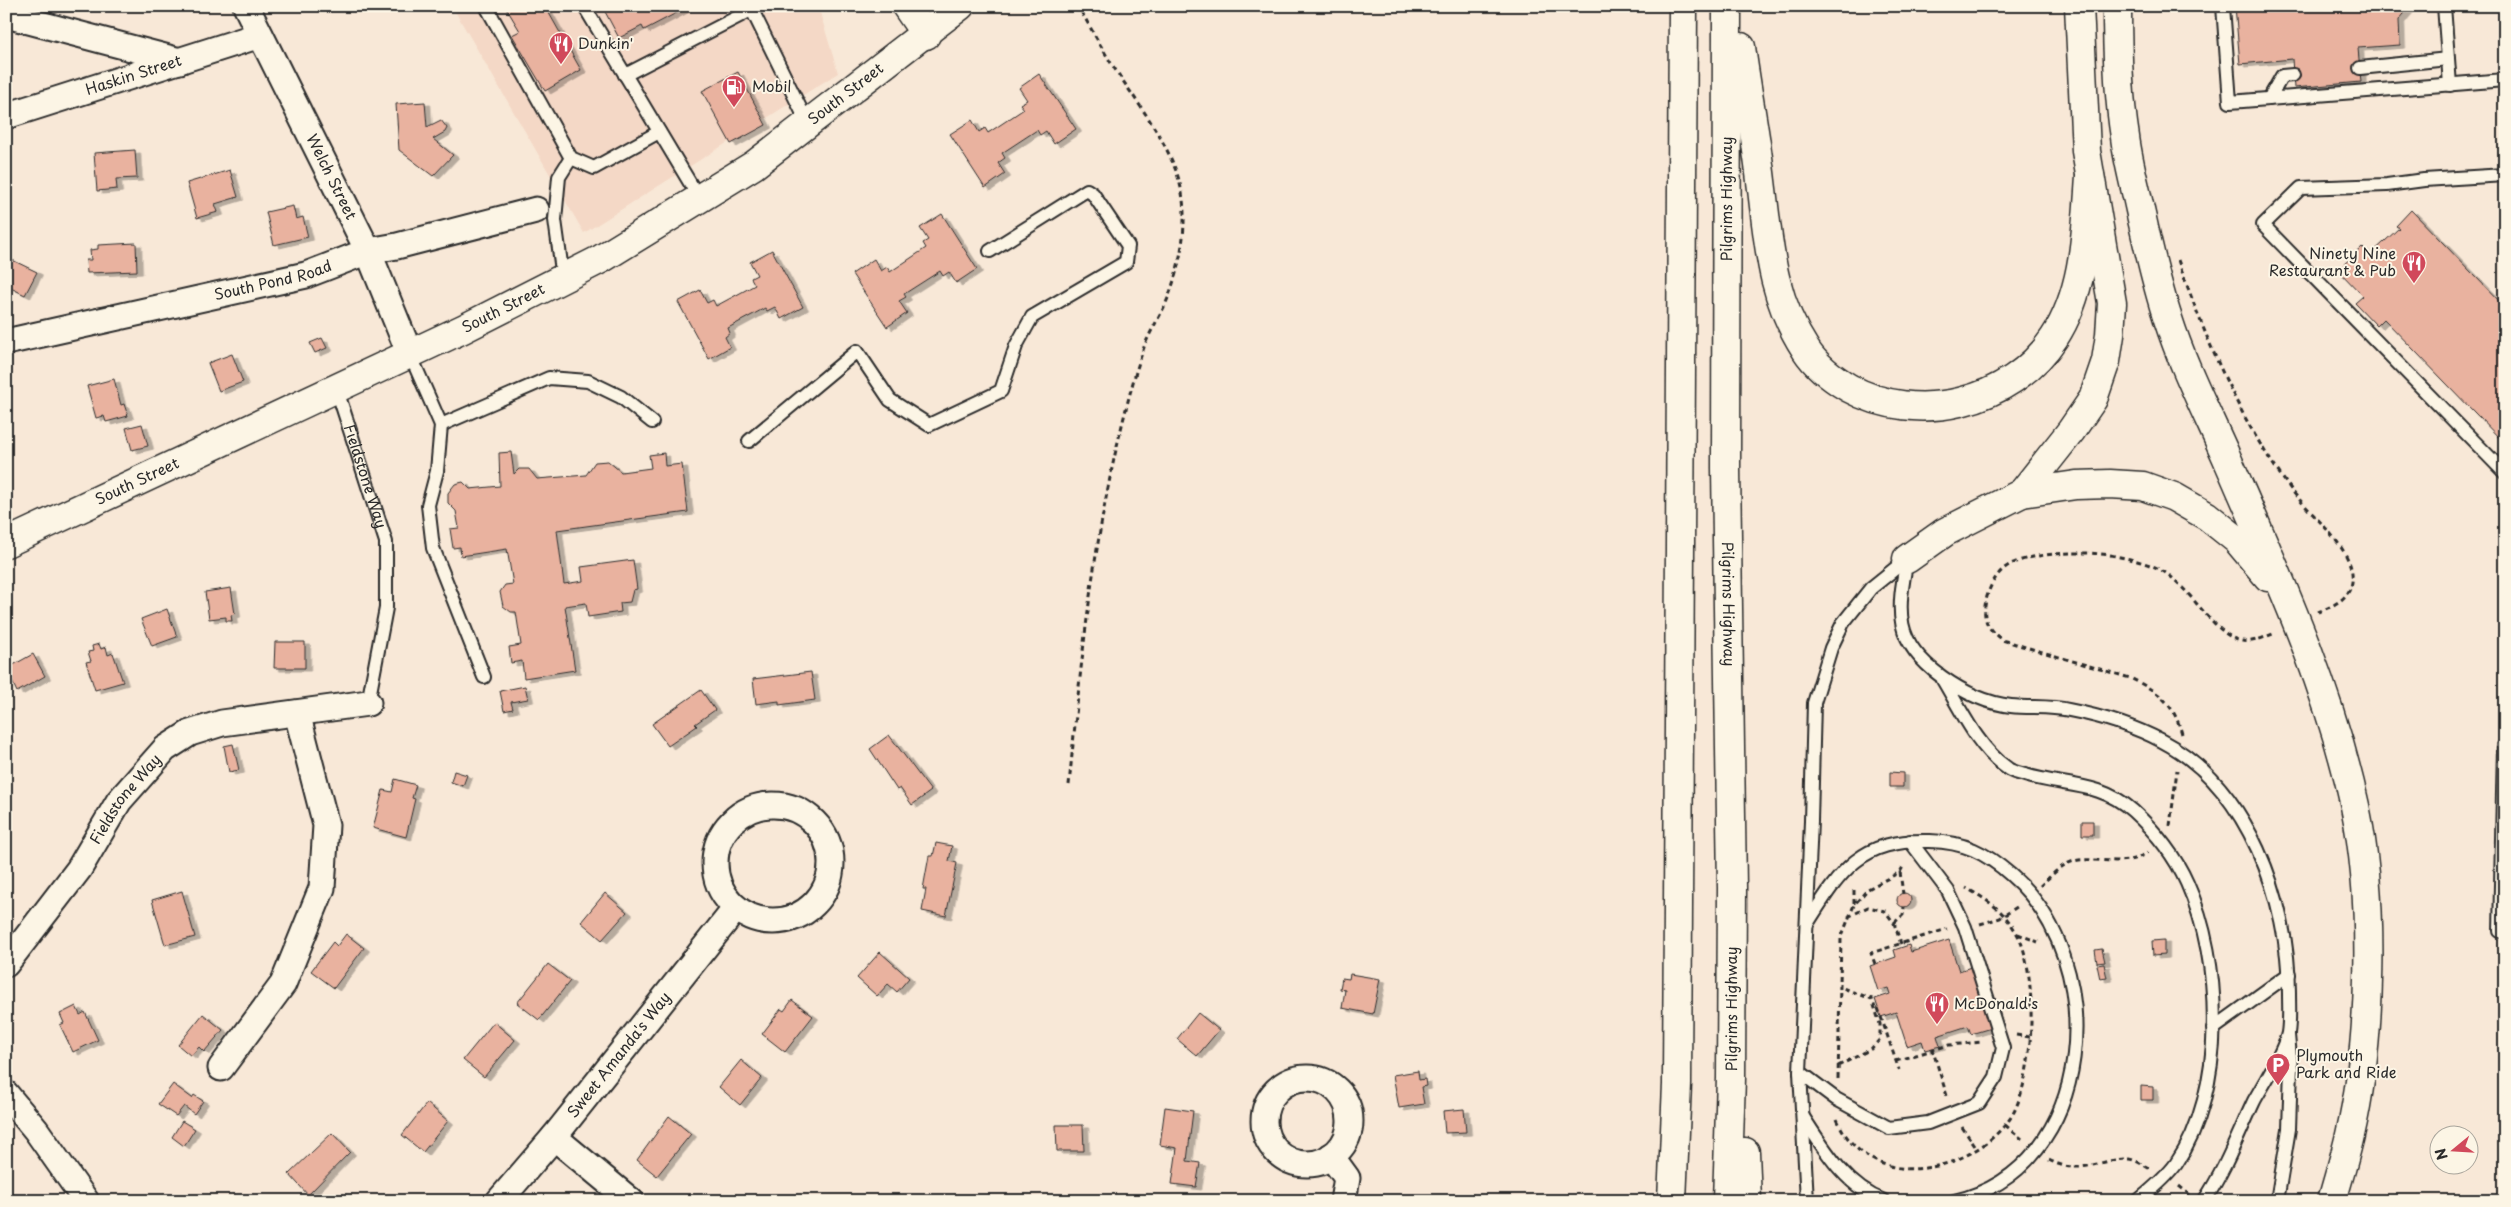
<svg xmlns="http://www.w3.org/2000/svg" width="2511" height="1207" font-family="'Playpen Sans',sans-serif">
  <defs>
    <filter id="shadow"><feDropShadow dx="5.5" dy="3" stdDeviation="0" flood-color="#0004"/></filter>
  </defs>
  <rect width="100%" height="100%" fill="#f8e8d7"/>
  <filter id="ink" filterUnits="userSpaceOnUse"><feTurbulence type="fractalNoise" baseFrequency=".02" numOctaves="2"/><feDisplacementMap in="SourceGraphic" scale="10" xChannelSelector="R" yChannelSelector="G"/><feConvolveMatrix kernelMatrix="1 2 1 2 8 2 1 2 1" color-interpolation-filters="sRGB"/></filter>
  <g filter="url(#ink)">
    <path fill="#f4d8c6" d="M452,6h366l20,67 -254,160z"/>
    <path fill="#e9b29f" stroke="#2b2b2b" filter="url(#shadow)" d="M505,6h40l36,64 -36,21 -33,-56 8,-4z
      M602,6h83l1,2 -42,22 -2,-4 -23,12z
      M2235,6h173v3l-9,11 1,25 -42,3 3,34 -67,6 -2,-29 -52,5z
      M738,72l28,53 -35,19 -29,-53z
      M1039,74l37,55 -22,15 -8,-13 -6,4 -3,-5 -35,23 3,5 -7,5 7,11 -20,14 -35,-54 22,-14 7,12 6,-4 3,5 36,-24 -4,-5 7,-4 -8,-12z
      M425,102l2,25 14,-7 6,8 -2,4 -12,7 20,16 -20,21 -34,-26 -3,-46z
      M135,150l2,28 -21,1 1,10 -20,2 -3,-38z
      M230,170l8,27 -23,7 3,8 -21,6 -10,-35z
      M293,206l3,13 7,-2 5,20 -34,8 -8,-33z
      M2411,210l94,97v10l-6,6 6,6v115l-121,-125 -7,7 -22,-23 8,-7 -25,-26 24,-23 8,8 29,-27 -3,-2z
      M942,214l35,55 -21,14 -7,-11 -6,4 -3,-5 -36,23 2,3 -7,4 8,12 -20,14 -35,-53 22,-15 7,12 6,-4 3,5 36,-24 -3,-5 5,-3 -8,-12z
      M136,243l1,28 -50,2 -1,-13h5l-1,-10 8,-1v-4z
      M772,250l31,57 -22,12 -6,-12 -8,4 -2,-3 -37,20 2,5 -5,4 5,10 -21,12 -31,-57 22,-12 7,13 6,-3 3,6 39,-21 -4,-7 6,-3 -7,-13z
      M6,257l31,15 -12,23 -18,-9 -1,3z
      M322,338l5,10 -12,5 -5,-10z
      M232,354l11,28 -24,9 -11,-28z
      M114,379l7,26 3,-1 4,12 -22,6 -2,-6 -8,2 -9,-32z
      M142,424l6,22 -16,4 -6,-22z
      M511,452l3,22 5,-5h10l8,10 49,-4 9,-13 13,-1 13,11 30,-4 -2,-13 15,-2 1,13 17,-2 6,48 -131,18 7,54 19,-3 -2,-14 52,-7 4,29 -4,1 -3,12 -10,1 1,9 -33,5 -2,-14 -21,3 10,64 -51,8 -2,-17 -11,2 -2,-16 12,-2 -5,-33h-5l-8,-6 -3,-14 5,-7 8,-1 -6,-35 -46,7 -1,-9 -7,1 -3,-19 9,-1 -3,-17 -8,-8v-10l7,-9 8,-2 7,7 30,-3 -1,-33z
      M231,588l4,26 -4,1 1,6h-6v-4l-17,2 -4,-27z
      M167,609l10,28 -25,9 -11,-27z
      M275,642h30v26h-31z
      M99,644l2,5 5,-2 2,8 5,-2 10,29 -28,8 -9,-28 5,-1 -3,-9 5,-1 -1,-5z
      M33,654l12,22 -28,16 -11,-23z
      M811,672l4,28 -36,5v-4l-23,3 -3,-25z
      M525,686l3,13 -17,3 2,7 -9,2 -4,-20z
      M701,690l14,20 -20,14 2,2 -29,20 -16,-22z
      M889,735l42,56 -19,14 -12,-17 -3,2 -27,-41z
      M233,744l6,26 -10,2 -5,-26z
      M454,771l13,4 -4,11 -12,-4z
      M1890,772l13,1v14h-13z
      M395,779l21,6 -4,13 3,1 -9,38 -33,-9 10,-38 9,2z
      M2082,821h11v14h-11z
      M936,843l16,3 -3,15 8,2 -11,53 -24,-5 4,-22h-3l6,-33h4z
      M182,891l13,46 -30,8 -13,-45z
      M1897 900a7 7 0 1 1 14 0a7 7 0 1 1-14 0Z
      M605,893l22,19 -25,28 -21,-18z
      M346,934l18,14 -30,40 -23,-17 22,-29 4,4z
      M1949,940l10,31 12,-4 20,61 -20,6 -3,-8 -31,10 3,10 -15,4 -3,-9 -15,5 -11,-34 -15,5 -6,-18 15,-5 -2,-6 -10,3 -8,-25 26,-9 -2,-7 15,-5 2,7z
      M2164,940v15l-11,1 -1,-15z
      M2102,949l3,13 -8,1 -2,-13z
      M880,952l29,26 -12,14 -9,-8 -11,12 -20,-18z
      M548,964l22,17 -31,39 -22,-17z
      M2104,964l3,14 -7,1 -3,-14z
      M1350,974l30,5 -7,35 -31,-6 3,-18 -5,-1 2,-11 7,1z
      M792,1000l21,16 -28,36 -23,-18 19,-25 3,2z
      M76,1006l4,9 5,-3 13,28 -25,12 -13,-27 4,-2 -4,-9z
      M1198,1013l21,17 -22,26 -20,-17z
      M203,1014l20,16 -19,22 -5,-5 -8,9 -13,-11z
      M494,1022l21,18 -31,37 -21,-17z
      M741,1060l21,18 -22,27 -21,-18z
      M1418,1071l1,9 6,-1 1,7 -5,1 3,17 -25,4 -6,-33z
      M173,1084l19,14 2,-3 9,6 -9,13 -10,-8 -8,10 -18,-12z
      M2141,1086l12,1v13h-12z
      M427,1103l21,18 -25,31 -21,-17z
      M1165,1107l28,4 -6,50 13,2 -4,24 -24,-3 5,-36 -17,-3z
      M1464,1109l2,23 -21,1 -2,-22z
      M669,1116l22,18 -34,42 -20,-16z
      M182,1121l13,8 -11,17 -12,-9z
      M1056,1125h27l1,26h-27z
      M332,1133l18,19 -42,43 -19,-21z"/>
    <g fill="none" stroke-linecap="round" stroke-linejoin="round">
      <defs>
        <g id="lane">
          <path d="M486,6l85,152 23,10 65,-36"/>
          <path d="M584,6l115,192"/>
          <path d="M2223,6l7,96 275,-22"/>
          <path d="M2444,6l6,79"/>
          <path d="M752,10l55,112"/>
          <path d="M2360,68l88,-9"/>
          <path d="M625,75l134,-69"/>
          <path d="M2269,99l13,-23 11,-1"/>
          <path d="M2505,175l-81,5 -37,5 -86,3 -38,37 242,248"/>
          <path d="M563,278l-8,-58 4,-43 12,-19"/>
          <path d="M409,352l32,73 108,-47 39,3 33,16 31,25"/>
          <path id="s1" d="M336,387l50,155v66l-18,95"/>
          <path d="M441,425l-4,46 -9,34 5,43 51,129"/>
          <path d="M749,441l108,-90 33,49 39,25 72,-34 15,-45 16,-29 94,-55 2,-16 -35,-52 -6,-4 -97,61"/>
          <path d="M1907,559c-10,53 -14,82 35,118 21,15 43,26 69,29 19,2 39,0 58,4 31,6 65,16 93,31 86,45 127,160 127,252 0,13 1,27 -1,40 -4,19 -24,50 -34,68 -16,34 -29,69 -50,100"/>
          <path d="M1943,680c18,30 35,68 64,88 4,4 12,5 18,7 39,12 75,6 108,36 23,21 42,45 54,72 36,79 39,208 -11,281 -10,14 -25,26 -38,37"/>
          <path d="M2504,746l-4,185 5,1"/>
          <path d="M1807,924c34,-54 53,-85 123,-83 34,1 55,11 81,34 99,85 87,293 -57,326"/>
          <path d="M2213,1029l76,-55"/>
          <path d="M1800,1072l36,27 53,29 39,-5 51,-20 17,-26 7,-29 -38,-121 -17,-36 -38,-50"/>
          <path d="M1803,1117c21,32 43,70 81,84"/>
          <path d="M1807,1201l-7,-129 11,-251 3,-118 17,-55 12,-25 28,-35 36,-29"/>
          <path d="M2277,1201l12,-72 2,-61 -3,-33"/>
        </g>
        <g id="street">
          <path id="s2" d="M246,6l122,245 41,101"/>
          <path d="M6,15l174,46"/>
          <path id="s3" d="M6,116l254,-81"/>
          <path id="s4" d="M6,342l300,-67 62,-24 29,-5 139,-36"/>
          <circle cx="773" cy="863" r="58"/>
          <path id="s5" d="M6,964l73,-95 40,-68 46,-52 25,-16 32,-10 146,-20"/>
          <path d="M221,1068l62,-84 39,-96 4,-63 -29,-112"/>
          <circle cx="1307" cy="1121" r="43"/>
          <path d="M6,1094l30,36 50,71"/>
          <path d="M554,1137l77,64"/>
          <path d="M1331,1156l16,22 -4,23"/>
          <path id="s6" d="M499,1201l55,-64 182,-229"/>
        </g>
        <g id="secondary">
          <path d="M906,6l20,29"/>
          <path id="s7" d="M6,543l457,-214 138,-70 153,-94 206,-159"/>
        </g>
        <g id="highway">
          <path id="s8" d="M1727,6l-1,462 6,420 -1,190 -4,123"/>
          <path d="M2117,6c0,44 1,88 8,131 3,24 10,49 15,73 8,36 16,73 28,109 15,47 38,92 58,137 49,113 103,229 129,350 20,95 17,234 -5,329 -5,22 -12,44 -18,66"/>
          <path d="M1741,47c6,45 15,89 20,134 8,63 9,114 45,169 11,17 26,28 43,38 69,38 162,15 205,-50 31,-47 32,-106 36,-161"/>
          <path d="M2022,493l49,-62 22,-32 13,-38 4,-26 2,-32 -26,-152 -7,-145"/>
          <path d="M1907,559l38,-27 77,-39 54,-8 34,-1 33,2 31,11 33,19 30,24 31,37"/>
          <path d="M1745,1152l2,49"/>
          <path d="M1672,1201l5,-117 6,-1078"/>
        </g>
      </defs>
      <use href="#lane" stroke="#2b2b2b" stroke-width="16"/>
      <use href="#street" stroke="#2b2b2b" stroke-width="29"/>
      <use href="#secondary" stroke="#2b2b2b" stroke-width="31"/>
      <use href="#highway" stroke="#2b2b2b" stroke-width="31"/>
      <path stroke="#2b2b2b" stroke-width="3" stroke-dasharray="5 4" stroke-linecap="butt" d="M2178,260c28,80 61,160 112,228 18,25 58,55 62,85 3,23 -16,32 -34,39
        M2182,734c-9,-32 -23,-42 -52,-56l-128,-38c-12,-9 -19,-18 -17,-34 2,-15 10,-33 24,-41 25,-13 73,-14 101,-10 16,3 36,7 51,15 27,14 54,67 81,71 11,2 23,-4 33,-8
        M1069,785c11,-112 22,-225 47,-335 8,-33 16,-68 27,-100 6,-18 18,-34 25,-52 12,-32 20,-70 14,-105 -8,-46 -46,-91 -71,-130 -11,-18 -22,-38 -33,-57
        M2170,826l7,-56
        M1900,872l3,22
        M2040,886c11,-10 23,-24 39,-26 23,-2 49,7 69,-8
        M1854,904v-18
        M1848,917l20,-10 17,4 9,12 8,24
        M1894,923l9,-8 1,-8
        M1980,924l20,-6 17,-11
        M2018,934l20,8
        M1875,964l-4,-11 76,-24
        M1878,1008l21,62
        M2016,1035l14,2
        M1932,1048l16,51
        M1896,1061l53,-16 34,-3
        M1838,1066l33,-17 9,-10v-15l-8,-25 -32,-12
        M1838,1079l3,-141 13,-33 14,-16 32,-17 4,-7
        M1837,1119c31,75 130,57 172,1 26,-35 30,-151 7,-188 -14,-23 -27,-31 -50,-44
        M2005,1125l17,14
        M1962,1127l15,22
        M2049,1160c32,17 51,-2 80,-1 7,1 16,7 21,10
        M2179,1186l11,9"/>
      <use href="#lane" stroke="#fcf5e5" stroke-width="12"/>
      <use href="#street" stroke="#fcf5e5" stroke-width="25"/>
      <use href="#secondary" stroke="#fcf5e5" stroke-width="28"/>
      <use href="#highway" stroke="#fcf5e5" stroke-width="28"/>
    </g>
  </g>
  <defs>
    <symbol id="restaurant-pin" viewBox="-11 -11 22 30"><path d="M0 17L-7.5 6A9.5 9.5 0 1 1 7.5 6Z" fill="#d1495b" stroke="#fcf5e5"/><path d="M-5-6h1v4h1v-4h1v4h1v-4h1v5L-1.5 .5V6h-2V.5L-5-1ZM5-6V6H3V1.5H1.5Q1.5-4 5-6Z" fill="#fff"/></symbol>
    <symbol id="fuel-pin" viewBox="-11 -11 22 30"><path d="M0 17L-7.5 6A9.5 9.5 0 1 1 7.5 6Z" fill="#d1495b" stroke="#fcf5e5"/><path d="M-5.5-6h7V0h2V4h1.3V-2.5L3-4.5l.8-.8L6-3V5H2.5V1h-1V6h-7ZM-4.2-4.7v3.2H.2V-4.7Z" fill="#fff"/></symbol>
    <symbol id="parking-pin" viewBox="-11 -11 22 30"><path d="M0 17L-7.5 6A9.5 9.5 0 1 1 7.5 6Z" fill="#d1495b" stroke="#fcf5e5"/><path d="M-3.5-5.5H1a3.5 3.5 0 0 1 0 7H-1V5.5H-3.5ZM-1-3.4V-.6H.8a1.4 1.4 0 0 0 0-2.8Z" fill="#fff"/></symbol>
  </defs>
  <g fill-rule="evenodd">
    <use href="#restaurant-pin" x="547" y="30" width="28" height="38"/>
    <use href="#fuel-pin" x="720" y="73" width="28" height="38"/>
    <use href="#restaurant-pin" x="2400" y="249" width="28" height="38"/>
    <use href="#restaurant-pin" x="1923" y="990" width="28" height="38"/>
    <use href="#parking-pin" x="2264" y="1051" width="28" height="38"/>
  </g>
  <g text-anchor="middle" stroke-width="4" stroke-linejoin="round" paint-order="stroke">
    <g font-size="15" fill="#2b2b2b" stroke="#fcf5e5" text-anchor="start">
      <text x="578" y="49">Dunkin'</text>
      <text x="752" y="92">Mobil</text>
      <text x="2396" y="259" text-anchor="end">Ninety Nine<tspan x="2396" dy="17">Restaurant &amp; Pub</tspan></text>
      <text x="1954" y="1009">McDonald's</text>
      <text x="2296" y="1061">Plymouth<tspan x="2296" dy="17">Park and Ride</tspan></text>
    </g>
    <g font-size="15" fill="#2b2b2b" stroke="#fcf5e5">
      <text dy="5" stroke="none"><textPath href="#s3" startOffset="134">Haskin Street</textPath></text>
      <text dy="5" stroke="none"><textPath href="#s7" startOffset="955">South Street</textPath></text>
      <text dy="5" stroke="none"><textPath href="#s2" startOffset="191">Welch Street</textPath></text>
      <text transform="translate(1727 199) rotate(-90)" y="5">Pilgrims Highway</text>
      <text dy="5" stroke="none"><textPath href="#s4" startOffset="274">South Pond Road</textPath></text>
      <text dy="5" stroke="none"><textPath href="#s7" startOffset="550">South Street</textPath></text>
      <text dy="5" stroke="none"><textPath href="#s1" startOffset="94">Fieldstone Way</textPath></text>
      <text dy="5" stroke="none"><textPath href="#s7" startOffset="145">South Street</textPath></text>
      <text dy="5" stroke="none"><textPath href="#s8" startOffset="598">Pilgrims Highway</textPath></text>
      <text dy="5" stroke="none"><textPath href="#s5" startOffset="204">Fieldstone Way</textPath></text>
      <text transform="translate(1732 1009) rotate(-90)" y="5">Pilgrims Highway</text>
      <text dy="5" stroke="none"><textPath href="#s6" startOffset="189">Sweet Amanda's Way</textPath></text>
    </g>
  </g>
  <rect width="2511" height="1207" fill="none" stroke="#fcf5e5" stroke-width="25"/>
  <rect x="12" y="12" width="2486" height="1182" fill="none" stroke="#2b2b2b" stroke-width="2" filter="url(#ink)"/>
  <g transform="translate(2454 1150) rotate(252)"><circle r="24" fill="#fcf5e5" stroke="#a8a49b"/>
  <path d="M0-4L9 19L0 12L-9 19Z" fill="#d1495b"/>
  <text y="-8" font-size="14" font-weight="bold" text-anchor="middle" fill="#2b2b2b">N</text>
  </g>
</svg>
